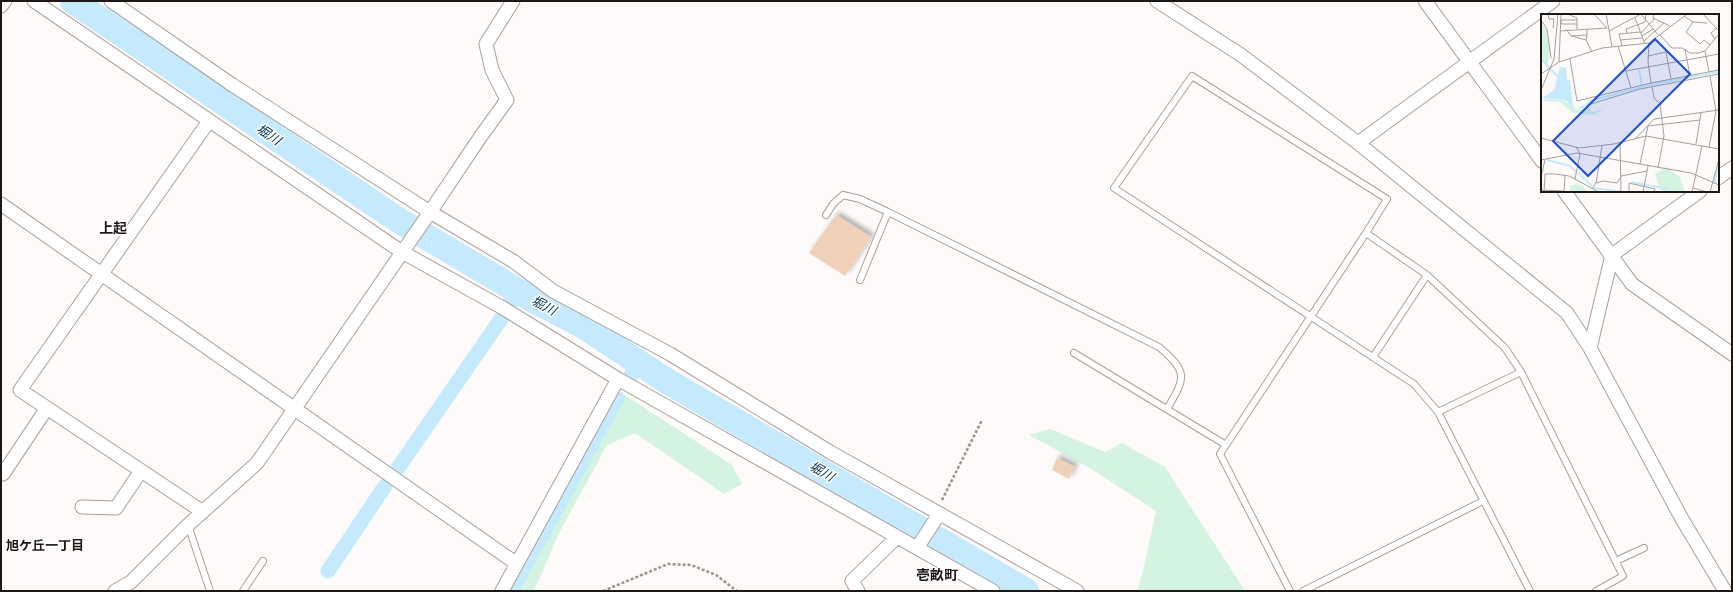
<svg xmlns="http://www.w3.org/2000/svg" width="1733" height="592" font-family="Arial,'Noto Sans JP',sans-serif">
  <defs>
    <filter id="shadow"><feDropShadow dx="3.5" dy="-3.5" stdDeviation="2" flood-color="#0004"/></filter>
  </defs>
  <rect width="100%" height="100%" fill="#fdfaf9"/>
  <path fill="#d4f3e1" d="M625,395l107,70 10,19 -18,10 -89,-61 -28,12 -48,88 -25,58h-22l97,-178z
    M1050,429l55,23 17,-9 43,24 80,124h-108l6,-20 13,-60 -63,-41 -64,-35z"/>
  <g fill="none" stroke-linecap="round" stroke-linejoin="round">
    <path stroke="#c5eafd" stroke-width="15" d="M510,304l7,-14
      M629,378l10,-15
      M398,468l103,-149
      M328,571l57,-85
      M511,591l106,-193"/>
    <path stroke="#c5eafd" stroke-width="26" d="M73,1l325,219 137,81 47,24 83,55 361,211"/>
  </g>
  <path fill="#f0d0b9" filter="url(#shadow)" d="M836,215l35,22 -26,39 -36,-23z
    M1057,458l18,9 -6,12 -17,-9z"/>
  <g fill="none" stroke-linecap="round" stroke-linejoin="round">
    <defs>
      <path id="service" d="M826,215l7,-11 10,-9 17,4 28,13 271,135c29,25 27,30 8,62
        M1366,233l21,-34 -195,-123 -78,112 300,196 24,28 92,179
        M860,280l28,-68
        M1074,353l152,92
        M1373,357l54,-82
        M1438,412l83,-40
        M188,525l22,66
        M1616,561l28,-13
        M243,591l20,-30
        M1290,591l-70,-137 146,-221 61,42 78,73 16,24 102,204 -27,15
        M1303,591l180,-90"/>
      <path id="minor" d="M34,1l368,251 101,56 115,71 375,212
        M111,1l120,83 199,128 83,49 40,30 117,63 160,98 247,139
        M1157,1l84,54 117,88 209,170 23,35 92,171 43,72
        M1425,1l117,160
        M1,6l4,-5
        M1358,143l195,-142
        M1718,178l14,-10
        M1564,191l68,93 100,70
        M1,204l516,360
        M1590,348l22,-93 88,-64
        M3,474l44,-66
        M82,507l34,1 25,-37
        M203,512l-183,-122 189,-269
        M917,548l22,-34
        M115,591l16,-9 57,-57 69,-62 173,-251 51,-76 26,-36 -15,-30 -6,-26 27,-43
        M502,591l116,-212
        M858,591l-6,-10 45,-44"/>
    </defs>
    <use href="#service" stroke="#ab9e98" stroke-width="8"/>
    <use href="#minor" stroke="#ab9e98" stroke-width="15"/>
    <path stroke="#989492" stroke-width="2.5" stroke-dasharray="3 2" stroke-linecap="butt" d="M942,500l40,-80
      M603,591l65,-27 23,1 25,10 21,16"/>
    <use href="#service" stroke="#fff" stroke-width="6"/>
    <use href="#minor" stroke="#fff" stroke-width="13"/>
  </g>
  <g text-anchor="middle" stroke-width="3" stroke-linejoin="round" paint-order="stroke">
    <g font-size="13" font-style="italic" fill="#003448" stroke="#fff">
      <text transform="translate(269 134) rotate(34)" y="5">堀川</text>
      <text transform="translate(544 305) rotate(28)" y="5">堀川</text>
      <text transform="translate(822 471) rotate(30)" y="5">堀川</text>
    </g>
    <g font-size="13" font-weight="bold" fill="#1d1816" stroke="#fff">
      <text x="45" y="550">旭ケ丘一丁目</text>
    </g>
    <g font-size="14" font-weight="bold" fill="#1d1816" stroke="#fff">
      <text x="113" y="233">上起</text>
      <text x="937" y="580">壱畝町</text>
    </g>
  </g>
  <g transform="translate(1541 14)">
    <rect width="178" height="178" fill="#fdfaf9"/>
    <path d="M0,10l5,5 4,20 -2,16 -6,-4 -1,-6zM11,84l15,4 7,8 10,-1 4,-4 4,7 12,-3 -10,6 -21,-2 -13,-11 -19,-1zM125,153l14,10 5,15h-20l-6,-5 -4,-13zM34,170l7,1 5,7h-17v-6z" fill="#d4f3e1"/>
    <path d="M28,49l-3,6 1,11h3l3,26 3,3 8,-4v3l-11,1 -6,-8 -15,-3 -11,1 13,-9 6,-23 6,1z" fill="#c5eafd"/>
    <path fill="none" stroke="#c5eafd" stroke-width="2" d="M0,45l17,18M98,56l3,15M44,92l5,-5 64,-17 65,-12M6,146l23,6 6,6M37,159l14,13M90,168l37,7v3M173,170l5,-21M53,174l30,4"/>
    <path fill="none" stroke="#a3a09e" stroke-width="1" d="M7,0l1,5h5l-1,9M27,0l9,4v11M53,0l13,14M65,0l6,33M100,0l18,22M113,0l-1,4 17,8M162,0l16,17M143,2l9,6 14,1M94,4l10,26M0,6l6,9 4,29M36,6h-16v4h16M25,15l5,7 16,-1v-6M19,17l47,-3M68,17l32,-17M145,18l14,12 4,-4 6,5M145,18l7,-10M86,19l-1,-4 19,-7 1,-8M100,19l14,-15M46,21l-1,5 6,12M119,21l12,13h10l8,5h8l7,-2 14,-17M31,22l14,4M101,22l11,-7M174,25l-4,-6 6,-5M79,26l22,-2M103,27l20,-18M108,29l-1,19 3,21M77,32l13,42M81,32l-3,-12 21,-2M144,35l5,27M164,37l4,21M107,42l18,-4 5,27M29,45l7,42 74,-18 68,-13M18,48l2,-48M85,57l93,-17M0,60l18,-12 43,-14 47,-5 38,-29M111,73l2,11 6,6 4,32 -6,32M0,76l13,-31 4,-45M47,91l52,-16 79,-15M0,124l38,10 35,-4 32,-8 73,13M95,124l18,-19 65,-9M79,128l1,50M155,130l5,-31M168,133l7,-36 -6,-35M0,146l36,-7 114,20 28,12M99,150l8,-38 52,-6M1,159l3,-13M80,162l26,-5M34,165l5,-25 -4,-7M55,169l7,-2 14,2 3,-5M152,174l14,4M51,175l4,-6 6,-37M0,176l23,1M3,178l1,-18h10l14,2 30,16M23,178l1,-17M88,178v-9l26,6 -1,3M102,178l5,-26M151,178l10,-46M169,178l9,-33"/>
    <path fill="#1d4ed8" fill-opacity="0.15" stroke="#1d4ed8" stroke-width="2" d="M114,25l35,35 -102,102 -35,-35z"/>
    <rect width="178" height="178" fill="none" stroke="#1d1816" stroke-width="2"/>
  </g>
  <rect width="1733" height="592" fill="none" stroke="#1d1816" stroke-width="4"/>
</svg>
